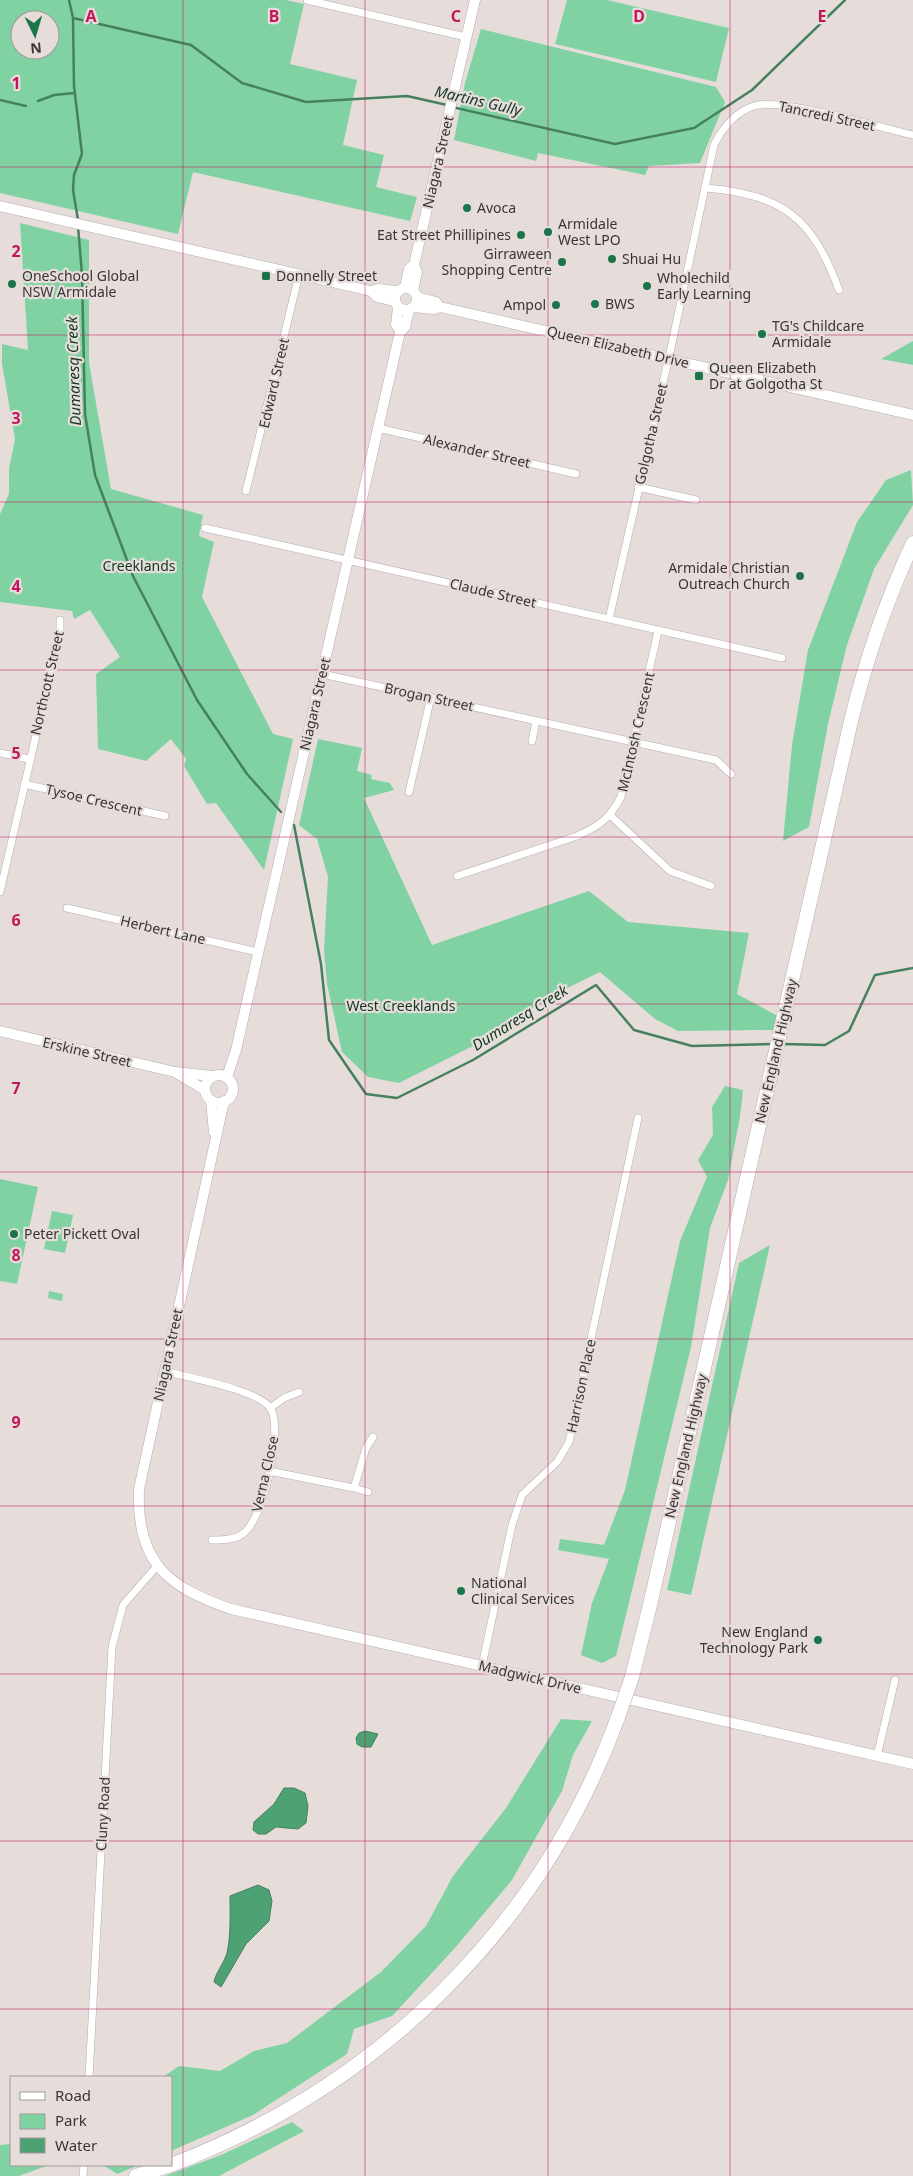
<svg xmlns="http://www.w3.org/2000/svg" width="913" height="2176" font-family="'Noto Sans',sans-serif">
  <rect width="100%" height="100%" fill="#e6dddb"/>
  <path fill="#81d2a2" fill-rule="evenodd" d="M0,0h286l18,4 -14,60 67,16 -14,65 41,10 -8,32 41,10 -7,24 -217,-49 -15,62 -178,-41zM20,20h30v30h-30z
    M567,0h40l122,28 -13,54 -161,-38z
    M481,29l235,58 9,15 -25,61 -51,3 -4,9 -107,-22 -2,8 -82,-21 11,-57z
    M20,223l69,17v123l22,126 92,26 -4,21 15,6 -12,55 71,137 20,5 -29,131 -48,-67 -9,1 -23,-38 2,-7 -15,-20 -25,22 -48,-12 -2,-75 24,-17 -30,-47 -16,9 -2,-8 -72,-9v-88l9,-20v-25l6,-30 -13,-75v-20l26,6z
    M913,341v24l-32,-6z
    M911,470l2,35 -39,64 -27,76 -19,79 -19,103 -26,14 9,-96 16,-95 49,-128 29,-42z
    M318,739l44,9 -5,23 15,4 -1,4 19,4 4,7 -30,8 68,147 157,-54 39,31 121,11 -12,61 41,22 -4,14 -96,1 -23,-12 -55,-47 -47,23 -74,48 -80,40 -31,-6 -26,-25 -15,-68 -3,-34 4,-73 -11,-38 -18,-14z
    M725,1086l18,4 -3,27 -12,63 -18,48 -19,119 -75,309 -14,7 -21,-8 11,-52 17,-44 -51,-9 2,-11 44,6 21,-55 55,-249 27,-64 -9,-17 15,-25 -1,-28z
    M0,1179l38,8 -21,97 -17,-3z
    M52,1211l21,4 -8,38 -21,-4z
    M770,1245l-79,350 -24,-5 72,-327z
    M49,1291l14,3 -1,7 -14,-3z
    M561,1719l31,2 -19,34 -11,36 -50,89 -58,69 -62,67 -38,13 -7,25 -94,61 -82,36v-74h-8l16,-11 41,5 34,-20 33,-8 94,-71 45,-46 27,-50 53,-68z
    M292,2122l12,9 -85,45h-54l56,-21z
    M11,2144v21h38l-30,11h-19v-31z
    M103,2165h36l-22,9z"/>
  <path fill="#4ca272" stroke="#46815f" d="M365,1731l13,3 -7,13h-9l-5,-3 -1,-6 3,-5z
    M284,1788h10l11,5 3,13 -2,17 -8,6 -22,-2 -10,7h-8l-5,-4 1,-8 20,-18z
    M258,1885l11,5 3,11 -3,20 -23,23 -25,43 -7,-5c1,-8 10,-19 13,-29 4,-18 3,-38 3,-57z"/>
  <g fill="none" stroke-linecap="round" stroke-linejoin="round">
    <path stroke="#46815f" stroke-width="2.5" d="M69,0l4,18 1,68 8,68 -8,21 -1,15 5,30
      M73,18l118,27 51,38 64,19 101,-6 40,9
      M0,100l26,6
      M38,101l16,-6 21,-2
      M452,107l163,37 79,-16 58,-38 93,-90
      M78,226l4,49 3,139 10,61 38,101 64,124 50,74 34,38
      M294,825l27,139 8,76 37,54 31,4 76,-38 123,-75 38,45 58,16 80,-2
      M782,1044l43,1 24,-14 26,-56 38,-7"/>
    <defs>
      <path id="street" d="M307,0l159,37
        M706,188c77,7 106,29 133,102
        M378,428l198,46
        M638,487l58,13
        M246,491l53,-216
        M205,528l577,130
        M609,619l62,-271 43,-203c8,-16 21,-33 40,-39 25,-9 128,22 159,29
        M322,674l394,86 15,14
        M532,741l4,-20
        M0,753l29,6
        M24,784l141,32
        M409,792l22,-95
        M611,816l59,55 41,15
        M457,876l120,-40c24,-11 32,-17 44,-39l37,-166
        M0,892l60,-261v-11
        M67,908l191,44
        M164,1371c22,6 96,19 107,38 12,23 -7,106 -26,123 -8,8 -23,8 -33,8
        M270,1408l14,-10 15,-6
        M269,1471l85,17 12,-40 7,-11
        M354,1488l14,4
        M482,1666l30,-141 10,-30 35,-33 12,-20 69,-324
        M877,1756l18,-76
        M89,2077l23,-430 11,-42 35,-40
        M83,2176l1,-11"/>
      <path id="secondary" d="M0,206l371,85 6,6 17,4
        M395 299a11 11 0 1 1 22 0a11 11 0 1 1-22 0Z
        M405,288l4,-19 5,-4 61,-265
        M413,290l4,-18 -3,-7
        M371,291l7,-2 19,2
        M417,297l19,5 4,5 473,108
        M414,307l20,2 6,-2
        M398,308l-2,17 4,5
        M0,1031l175,41 37,4
        M178,1074l27,16
        M205 1089a14 14 0 1 1 28 0a14 14 0 1 1-28 0Z
        M227,1077l9,-27 164,-718 5,-5 4,-17
        M211,1101l3,31
        M224,1101l-85,388c-3,73 28,98 92,120l682,155"/>
      <path id="highway" d="M632,1677l18,-72 201,-884c15,-62 35,-120 62,-178
        M171,2165c208,-79 371,-239 447,-448
        M136,2176l35,-11"/>
    </defs>
    <use href="#street" stroke="#b6aeac" stroke-width="8"/>
    <use href="#secondary" stroke="#b6aeac" stroke-width="11"/>
    <use href="#highway" stroke="#b6aeac" stroke-width="15"/>
    <use href="#street" stroke="#fff" stroke-width="7"/>
    <use href="#secondary" stroke="#fff" stroke-width="10"/>
    <use href="#highway" stroke="#fff" stroke-width="14"/>
    <defs>
      <path id="highway-bridge" d="M618,1717l14,-40"/>
    </defs>
    <use href="#highway-bridge" stroke="#b6aeac" stroke-width="15" stroke-linecap="butt"/>
    <use href="#highway-bridge" stroke="#fff" stroke-width="14"/>
  </g>
  <path fill="none" stroke="#c2185b" stroke-width="1" stroke-opacity="0.55" d="M183,0v2176M365,0v2176M548,0v2176M730,0v2176M0,167h913M0,335h913M0,502h913M0,670h913M0,837h913M0,1004h913M0,1172h913M0,1339h913M0,1506h913M0,1674h913M0,1841h913M0,2009h913"/>
  <g fill="#1b754a" stroke="#e6dddb" stroke-width="2">
    <circle cx="467" cy="208" r="5"/>
    <circle cx="548" cy="232" r="5"/>
    <circle cx="521" cy="235" r="5"/>
    <circle cx="612" cy="259" r="5"/>
    <circle cx="562" cy="262" r="5"/>
    <rect x="261" y="271" width="10" height="10" rx="2.5"/>
    <circle cx="12" cy="284" r="5"/>
    <circle cx="647" cy="286" r="5"/>
    <circle cx="595" cy="304" r="5"/>
    <circle cx="556" cy="305" r="5"/>
    <circle cx="762" cy="334" r="5"/>
    <rect x="694" y="371" width="10" height="10" rx="2.5"/>
    <circle cx="800" cy="576" r="5"/>
    <circle cx="14" cy="1234" r="5"/>
    <circle cx="461" cy="1591" r="5"/>
    <circle cx="818" cy="1640" r="5"/>
  </g>
  <g text-anchor="middle" stroke-width="4.5" stroke-linejoin="round" paint-order="stroke">
    <g font-size="14" fill="#383534" stroke="#e6dddb">
      <text transform="translate(827 116) rotate(12)" y="5">Tancredi Street</text>
      <text transform="translate(438 162) rotate(-77)" y="5">Niagara Street</text>
      <text transform="translate(618 347) rotate(13)" y="5">Queen Elizabeth Drive</text>
      <text transform="translate(274 383) rotate(-77)" y="5">Edward Street</text>
      <text transform="translate(651 434) rotate(-77)" y="5">Golgotha Street</text>
      <text transform="translate(477 451) rotate(13)" y="5">Alexander Street</text>
      <text transform="translate(493 593) rotate(13)" y="5">Claude Street</text>
      <text transform="translate(47 683) rotate(-77)" y="5">Northcott Street</text>
      <text transform="translate(429 697) rotate(12)" y="5">Brogan Street</text>
      <text transform="translate(315 704) rotate(-77)" y="5">Niagara Street</text>
      <text transform="translate(636 732) rotate(-77)" y="5">McIntosh Crescent</text>
      <text transform="translate(94 800) rotate(13)" y="5">Tysoe Crescent</text>
      <text transform="translate(163 930) rotate(13)" y="5">Herbert Lane</text>
      <text transform="translate(776 1051) rotate(-77)" y="5">New England Highway</text>
      <text transform="translate(87 1052) rotate(13)" y="5">Erskine Street</text>
      <text transform="translate(168 1355) rotate(-78)" y="5">Niagara Street</text>
      <text transform="translate(581 1386) rotate(-78)" y="5">Harrison Place</text>
      <text transform="translate(686 1446) rotate(-77)" y="5">New England Highway</text>
      <text transform="translate(265 1474) rotate(-77)" y="5">Verna Close</text>
      <text transform="translate(530 1677) rotate(13)" y="5">Madgwick Drive</text>
      <text transform="translate(103 1814) rotate(-87)" y="5">Cluny Road</text>
    </g>
    <g font-size="14" fill="#383534" stroke="#e6dddb" text-anchor="start">
      <text x="477" y="213">Avoca</text>
      <text x="558" y="229">Armidale<tspan x="558" dy="16">West LPO</tspan></text>
      <text x="511" y="240" text-anchor="end">Eat Street Phillipines</text>
      <text x="552" y="259" text-anchor="end">Girraween<tspan x="552" dy="16">Shopping Centre</tspan></text>
      <text x="622" y="264">Shuai Hu</text>
      <text x="22" y="281">OneSchool Global<tspan x="22" dy="16">NSW Armidale</tspan></text>
      <text x="276" y="281">Donnelly Street</text>
      <text x="657" y="283">Wholechild<tspan x="657" dy="16">Early Learning</tspan></text>
      <text x="605" y="309">BWS</text>
      <text x="546" y="310" text-anchor="end">Ampol</text>
      <text x="772" y="331">TG's Childcare<tspan x="772" dy="16">Armidale</tspan></text>
      <text x="709" y="373">Queen Elizabeth<tspan x="709" dy="16">Dr at Golgotha St</tspan></text>
      <text x="790" y="573" text-anchor="end">Armidale Christian<tspan x="790" dy="16">Outreach Church</tspan></text>
      <text x="24" y="1239">Peter Pickett Oval</text>
      <text x="471" y="1588">National<tspan x="471" dy="16">Clinical Services</tspan></text>
      <text x="808" y="1637" text-anchor="end">New England<tspan x="808" dy="16">Technology Park</tspan></text>
    </g>
    <g font-size="14" fill="#0e3420" stroke="#e6dddb">
      <text x="139" y="571">Creeklands</text>
      <text x="401" y="1011">West Creeklands</text>
    </g>
    <g font-size="15" font-style="italic" fill="#113722" stroke="#e6dddb">
      <text transform="translate(478 101) rotate(13)" y="5">Martins Gully</text>
      <text transform="translate(74 371) rotate(-92)" y="5">Dumaresq Creek</text>
      <text transform="translate(520 1018) rotate(-32)" y="5">Dumaresq Creek</text>
    </g>
  </g>
  <g font-size="16" text-anchor="middle" font-weight="bold" fill="#c2185b" stroke="#e6dddb" stroke-width="4.5" stroke-linejoin="round" paint-order="stroke">
    <text x="91" y="22">A</text>
    <text x="274" y="22">B</text>
    <text x="456" y="22">C</text>
    <text x="639" y="22">D</text>
    <text x="822" y="22">E</text>
    <text x="16" y="89">1</text>
    <text x="16" y="257">2</text>
    <text x="16" y="424">3</text>
    <text x="16" y="592">4</text>
    <text x="16" y="759">5</text>
    <text x="16" y="926">6</text>
    <text x="16" y="1094">7</text>
    <text x="16" y="1261">8</text>
    <text x="16" y="1428">9</text>
  </g>
  <rect x="10" y="2076" width="162" height="90" fill="#e6dddb" stroke="#a09a98"/>
  <rect x="20" y="2092" width="25" height="8" fill="#ffffff" stroke="#a09a98"/>
  <text x="55" y="2101" font-size="15" fill="#383534">Road</text>
  <rect x="20" y="2114" width="25" height="15" fill="#81d2a2" stroke="#a09a98"/>
  <text x="55" y="2126" font-size="15" fill="#383534">Park</text>
  <rect x="20" y="2138" width="25" height="15" fill="#4ca272" stroke="#a09a98"/>
  <text x="55" y="2151" font-size="15" fill="#383534">Water</text>
  <g transform="translate(35 35) rotate(175)"><circle r="24" fill="#e6dddb" stroke="#a09a98"/>
  <path d="M0-4L9 19L0 12L-9 19Z" fill="#1b754a"/>
  <text y="-8" font-size="14" font-weight="bold" text-anchor="middle" fill="#383534">N</text>
  </g>
</svg>
